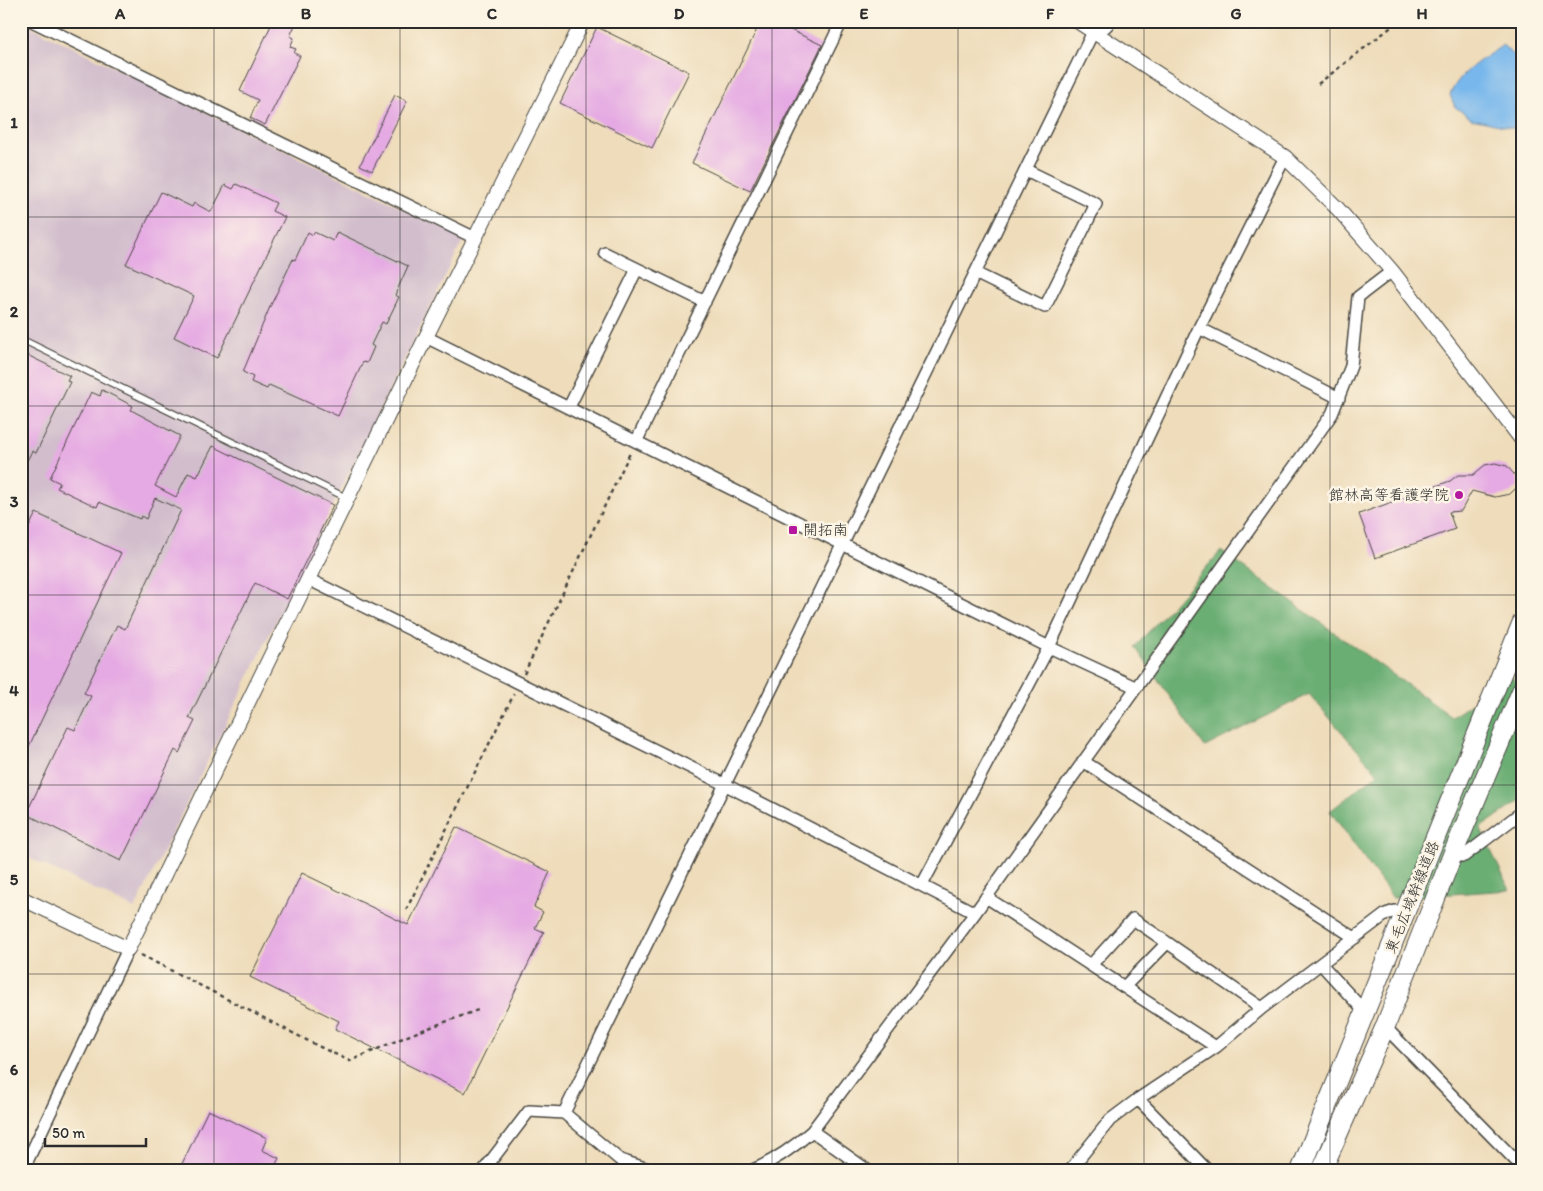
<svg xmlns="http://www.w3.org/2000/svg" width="1543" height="1191" font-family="Itim,'Klee One',sans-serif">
  <rect width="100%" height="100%" fill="#fcf5e5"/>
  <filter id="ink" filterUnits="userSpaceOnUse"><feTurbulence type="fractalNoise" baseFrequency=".02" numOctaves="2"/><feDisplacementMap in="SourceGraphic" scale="10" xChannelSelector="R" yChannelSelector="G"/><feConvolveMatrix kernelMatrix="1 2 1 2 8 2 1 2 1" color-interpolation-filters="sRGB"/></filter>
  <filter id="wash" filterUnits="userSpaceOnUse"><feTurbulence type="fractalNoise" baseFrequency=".0096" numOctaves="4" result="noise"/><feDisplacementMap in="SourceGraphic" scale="20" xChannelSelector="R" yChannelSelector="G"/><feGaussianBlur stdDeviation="1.12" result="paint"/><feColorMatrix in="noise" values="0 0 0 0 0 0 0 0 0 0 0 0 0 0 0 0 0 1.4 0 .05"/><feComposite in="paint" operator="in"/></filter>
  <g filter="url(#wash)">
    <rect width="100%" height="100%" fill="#eedcba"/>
    <path fill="#d1bdcc" d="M21,22l443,216 -329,671 -114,-55z"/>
    <path fill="#6aae73" stroke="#4a6c4f" d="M1221,551l231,166 59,-40 11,9v113l-42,29 30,62 -117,8 -63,-87 48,-37 -69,-80 -104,53 -70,-100z"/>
    <path fill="#78b7ec" stroke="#52718c" d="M1503,45l19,20v65l-50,-11 -17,-12 -5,-12c9,-23 33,-36 53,-50z"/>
    <g id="blocks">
      <path fill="#e5aae3" d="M273,21h24l-7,15 4,2 -4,9 6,2 -2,4 6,3 -35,69 -15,-7 8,-18 -18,-9z
        M761,21h11l50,24 -72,146 -58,-28z
        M597,27l92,45 -37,76 -92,-45z
        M395,95l12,6 -35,70 -12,-6z
        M236,184l40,19 -4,8 13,6 -68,141 -43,-21 20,-41 -68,-32 35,-72 31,15 2,-4 17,9 14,-27 8,4z
        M308,232l5,3 1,-3 19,9 4,-9 71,34 -13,29 4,2 -13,27 -4,-2 -11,23 3,2 -7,16 -4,-1 -25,54 -69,-31 -2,4 -16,-7 2,-5 -10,-5 26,-63 24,-50 2,1z
        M21,352l49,24 -3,5 3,1 -34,71 -4,-2 -11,21z
        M102,390l31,16 -2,4 49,26 -25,50 21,11 12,-24 9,4 16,-31 120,59 -46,94 -32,-16 -66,135 6,3 -16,32 -4,-3 -54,111 -95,-47 42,-87 7,3 16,-34 -7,-3 33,-68 8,4 56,-119 -26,-12 -9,21 -5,-3 -1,3 -41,-17 -2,5 -40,-19 3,-5 -10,-5 41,-86 9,4z
        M1495,463l12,3 11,13v7l-8,8 -15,3 -23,-6 -11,20 -12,1 6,17 -80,29 -16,-44 91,-33 8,-6h15l12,-10z
        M36,513l85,40 -100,210v-227l3,1z
        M456,827l94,45 -16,35 9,5 -8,16 9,4 -79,161 -130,-64 4,-8 -89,-44 52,-104 106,52z
        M208,1110l59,28 -5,12 17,8 -6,12h-94z"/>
    </g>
  </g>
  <g filter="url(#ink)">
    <use href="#blocks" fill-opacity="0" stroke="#484640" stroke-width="1"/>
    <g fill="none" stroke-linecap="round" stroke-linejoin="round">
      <defs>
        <path id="service" d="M21,339l326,159"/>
        <path id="minor" d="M32,21l443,217
          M605,253l100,49
          M975,273l70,34 51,-103 -70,-34
          M1199,328l140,70
          M426,337l623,310 86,40
          M569,407l68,-138
          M637,440l205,-419
          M308,579l418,206 249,128
          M1083,761l272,177
          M1452,856h12l58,-44
          M922,885l127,-238 150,-319 86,-171
          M986,897l230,150
          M1321,964l44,48
          M1091,965l42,-46 129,89
          M1124,987l43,-44
          M1385,1027l137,140
          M1138,1099l69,71
          M564,1113c178,-359 352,-721 529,-1081l12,-5 6,-6
          M812,1131l55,39
          M23,1170l105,-221
          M484,1170l45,-59 35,2 56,47 31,10
          M753,1170c23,-10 41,-23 59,-39l163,-218 357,-499 19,-48 7,-69 34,-26
          M1070,1170l40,-50 28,-21 78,-52 46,-39 124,-94 9,-3 11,1"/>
        <path id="tertiary" d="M1077,21l208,136 53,52 54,62 130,169
          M21,898l107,51 298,-612 157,-316"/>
        <path id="trunk" d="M1301,1170l221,-547
          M1322,1170l63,-143 67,-171 70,-166"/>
      </defs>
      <use href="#service" stroke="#484640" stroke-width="8"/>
      <use href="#minor" stroke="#484640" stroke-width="14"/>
      <use href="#tertiary" stroke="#484640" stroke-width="16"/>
      <use href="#trunk" stroke="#484640" stroke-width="21"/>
      <path stroke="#484640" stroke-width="2.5" stroke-dasharray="4 4" stroke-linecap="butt" d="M1318,84l81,-63
        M524,674l107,-223
        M406,910l108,-216
        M141,955l183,94 26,12 62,-27 66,-24"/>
      <use href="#service" stroke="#fff" stroke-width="5.5"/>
      <use href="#minor" stroke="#fff" stroke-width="11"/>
      <use href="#tertiary" stroke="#fff" stroke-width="14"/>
      <use href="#trunk" stroke="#fff" stroke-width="19"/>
    </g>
  </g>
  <path fill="none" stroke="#2b2b2b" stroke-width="1" stroke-opacity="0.55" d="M214,21v1149M400,21v1149M586,21v1149M772,21v1149M958,21v1149M1144,21v1149M1330,21v1149M21,217h1501M21,406h1501M21,595h1501M21,785h1501M21,974h1501"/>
  <g fill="#b5179e" stroke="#fcf5e5" stroke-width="2">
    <circle cx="1459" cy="495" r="5"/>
    <rect x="788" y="525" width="10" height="10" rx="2.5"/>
  </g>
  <g text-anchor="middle" stroke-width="5" stroke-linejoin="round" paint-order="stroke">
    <g font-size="15" fill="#2b2b2b" stroke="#fcf5e5" text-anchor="end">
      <text x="1449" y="500">館林高等看護学院</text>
      <text x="803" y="535" text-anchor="start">開拓南</text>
    </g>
    <g font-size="15" fill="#2b2b2b" stroke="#fcf5e5">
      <text transform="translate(1412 897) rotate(-68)" y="5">東毛広域幹線道路</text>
    </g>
  </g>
  <rect width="1543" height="1191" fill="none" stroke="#fcf5e5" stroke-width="55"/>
  <path d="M45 1138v8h101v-8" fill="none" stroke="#2b2b2b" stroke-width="2.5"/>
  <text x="52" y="1138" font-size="15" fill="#2b2b2b" stroke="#fcf5e5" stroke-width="4" paint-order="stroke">50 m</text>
  <rect x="28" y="28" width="1488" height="1136" fill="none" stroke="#2b2b2b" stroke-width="2"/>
  <g font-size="16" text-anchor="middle" font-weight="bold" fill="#2b2b2b">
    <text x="120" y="19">A</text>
    <text x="306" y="19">B</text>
    <text x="492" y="19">C</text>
    <text x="679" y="19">D</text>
    <text x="864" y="19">E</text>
    <text x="1050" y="19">F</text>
    <text x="1236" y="19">G</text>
    <text x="1422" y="19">H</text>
    <text x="14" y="128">1</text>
    <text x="14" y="317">2</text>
    <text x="14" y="507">3</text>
    <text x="14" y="696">4</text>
    <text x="14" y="885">5</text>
    <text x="14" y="1075">6</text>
  </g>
</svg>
